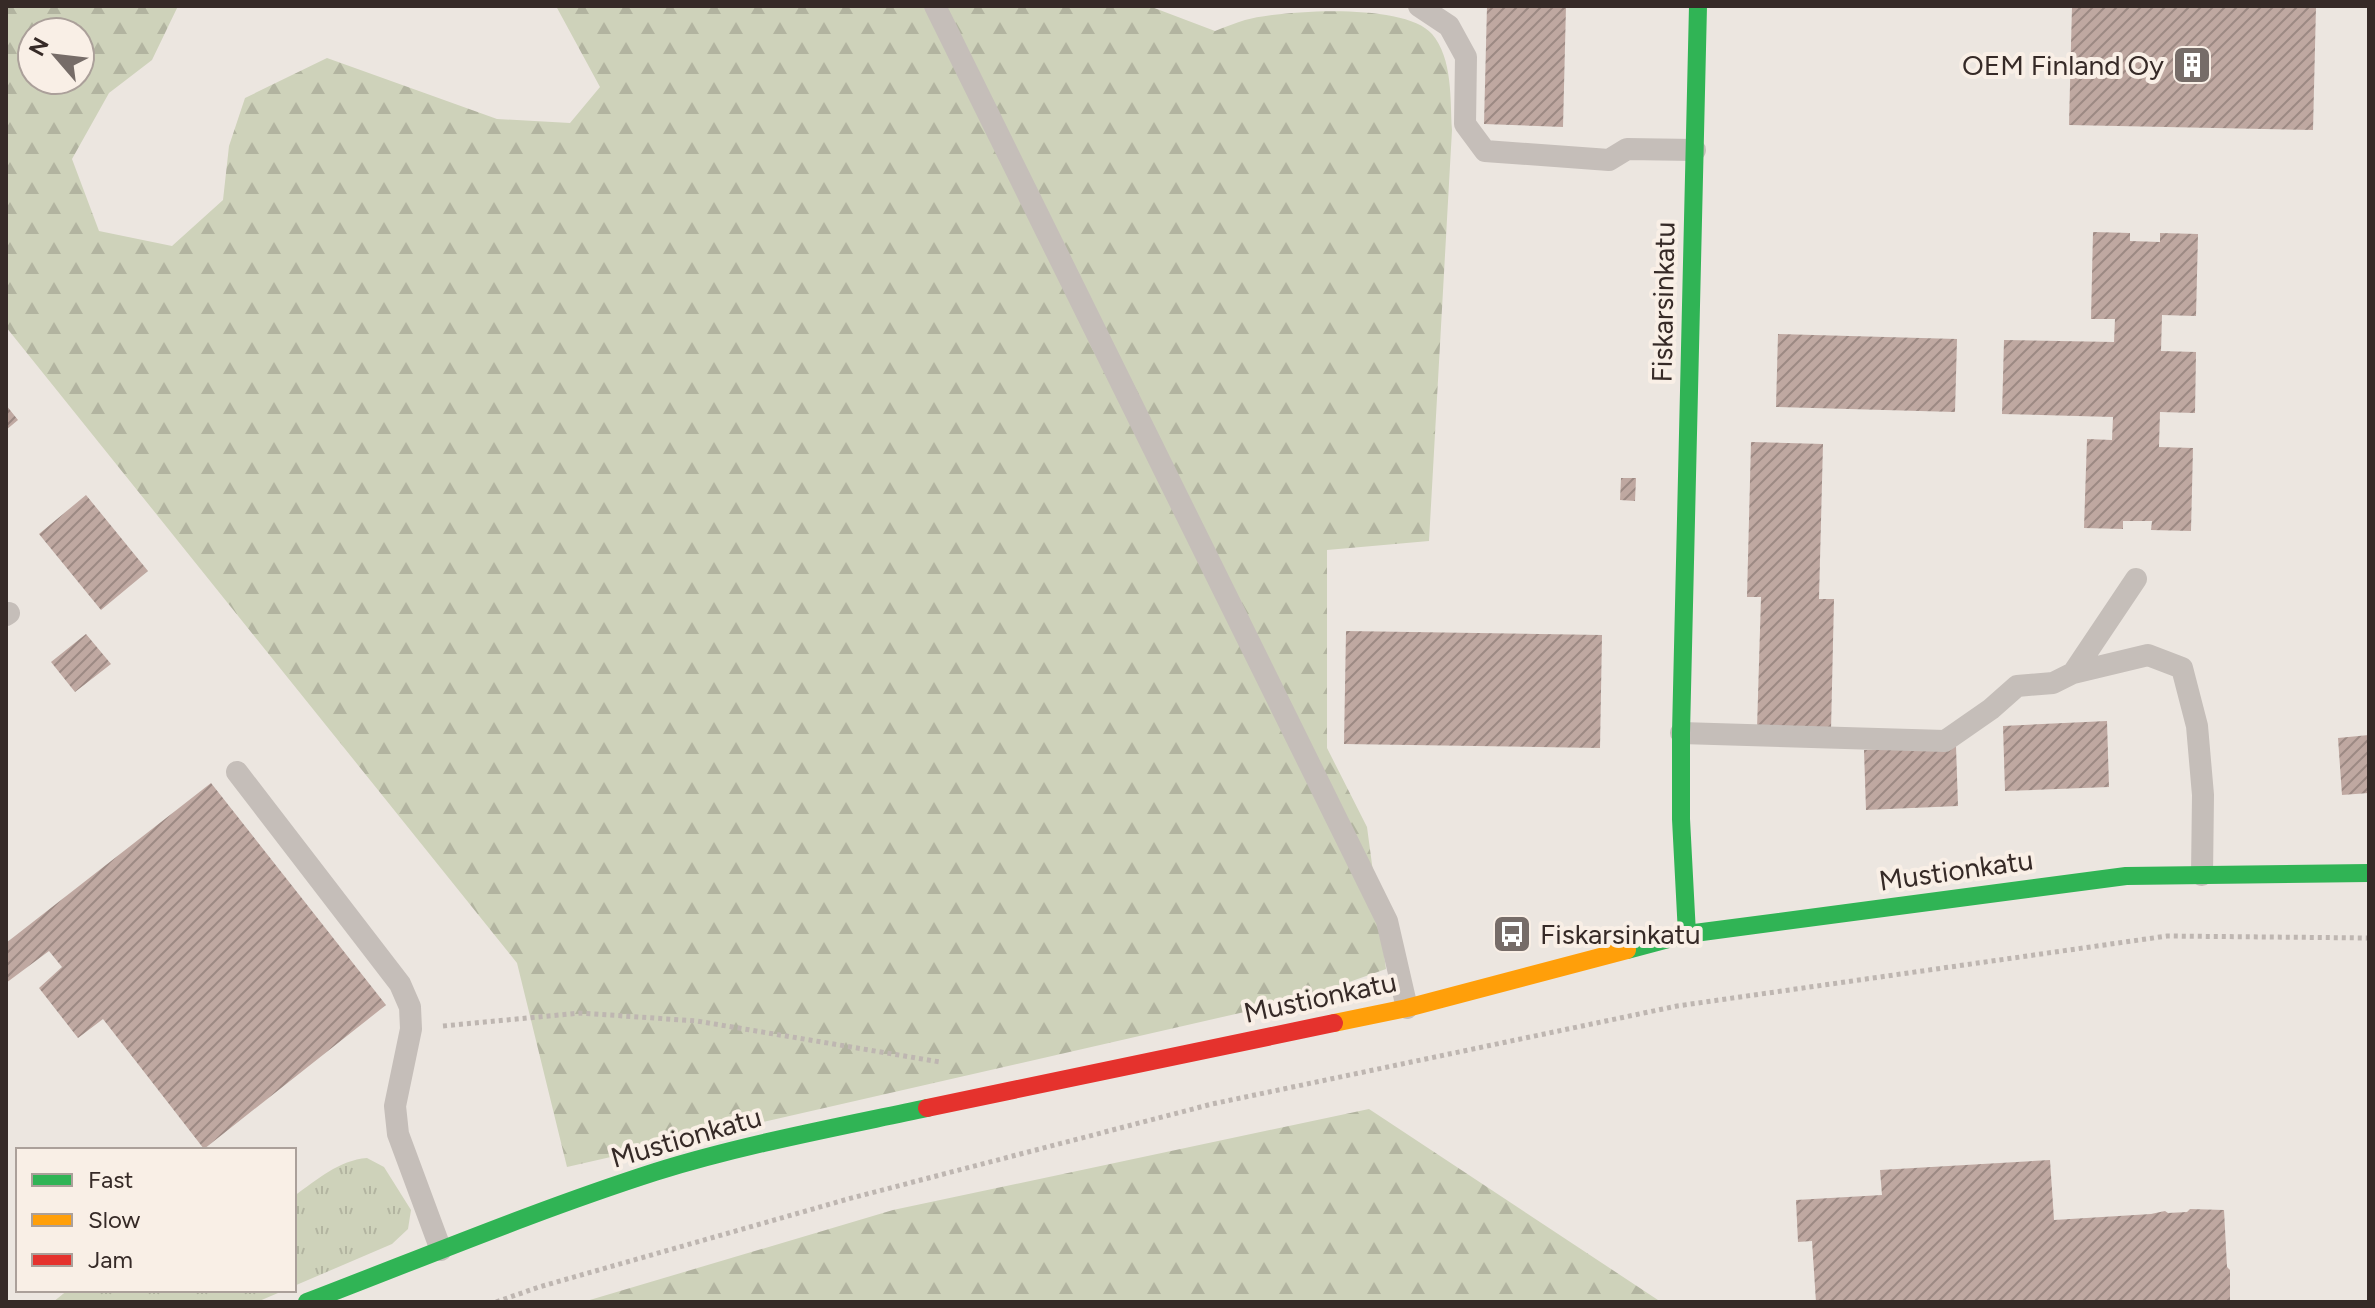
<svg xmlns="http://www.w3.org/2000/svg" width="2375" height="1308" font-family="Figtree,sans-serif">
  <defs>
    <pattern id="grass-tufts" width="24" height="20" patternUnits="userSpaceOnUse" patternTransform="scale(2)"><rect width="24" height="20" fill="#ced2ba"/><path d="M3 7l-1-3M5 7V3M7 7l1-3M15 17l-1-3M17 17v-4M19 17l1-3" fill="none" stroke="#b2b4a0"/></pattern>
    <pattern id="forest-firs" width="22" height="20" patternUnits="userSpaceOnUse" patternTransform="scale(2)"><rect width="22" height="20" fill="#ced2ba"/><path d="M5 1l3.5 6h-7zM16 11l3.5 6h-7z" fill="#b2b4a0"/></pattern>
    <pattern id="building-hatch" width="6" height="6" patternUnits="userSpaceOnUse" patternTransform="scale(2)"><rect width="6" height="6" fill="#bfa8a1"/><path d="M-1 1l2-2M0 6l6-6M5 7l2-2" fill="none" stroke="#9c8983"/></pattern>
  </defs>
  <rect width="100%" height="100%" fill="#ece6e0"/>
  <path fill="url(#grass-tufts)" d="M367,1158l17,9 27,43 -3,19 -16,15 -98,42v-90c23,-16 45,-36 73,-38z
    M68,1290h217l-28,12h-204z"/>
  <path fill="url(#forest-firs)" fill-rule="evenodd" d="M6,6h172l-26,54 -43,33 -37,66 27,72 73,15 51,-46 6,-54 16,-48 82,-40 170,61 73,4 30,-36 -44,-81h593l66,25c10,-4 20,-8 30,-11 37,-10 160,-18 187,14 21,25 18,65 20,96l-23,411 -102,9v198l40,79 19,142 -85,30 -734,168 -50,-204 -511,-636zM32,32h48v48h-48z
    M1369,1109l292,193h-1078l310,-92z"/>
  <path fill="url(#building-hatch)" d="M1487,6h79l-3,121 -79,-3z
    M2072,6h244l-3,124 -244,-5z
    M2093,232l37,1v8l30,1v-9l38,1 -2,82 -34,-1 -1,36 35,1 -1,61 -35,-1 -1,35 34,1 -2,83 -40,-1 1,-9h-29v8l-39,-1 3,-89 25,1 1,-23 -111,-3 2,-74 110,2 1,-23h-24z
    M1778,334l179,5 -2,73 -179,-5z
    M6,405l12,15 -12,10z
    M1751,442l72,2 -4,155h15l-3,131 -74,-1 4,-132h-14z
    M1621,478h15l-1,23 -15,-1z
    M86,495l62,76 -47,39 -62,-76z
    M1346,631l256,4 -2,113 -256,-4z
    M86,634l25,30 -36,28 -24,-30z
    M2107,721l2,66 -104,4 -2,-65z
    M2369,735v58l-27,2 -4,-57z
    M1956,746l2,60 -92,4 -2,-60z
    M211,783l175,222 -182,144 -101,-130 -25,19 -39,-50 23,-21 -13,-16 -43,32v-40z
    M2050,1160l4,60 97,-6 14,-3 3,2 19,-1 3,-3 34,1 3,57 3,3v32h-414l-4,-61 -14,1 -2,-42 86,-5 -2,-25z"/>
  <g fill="none" stroke-linecap="round" stroke-linejoin="round">
    <path stroke="#beb6b1" stroke-width="5" stroke-dasharray="4 4" stroke-linecap="butt" d="M443,1026l137,-13 117,8 243,41
      M496,1302l43,-15 309,-88 364,-95 465,-98 490,-70 202,2"/>
    <path stroke="#c5beb9" stroke-width="22" d="M935,6l452,915 20,87
      M1419,6l30,20 17,31 -1,67 20,27 124,9 18,-11 68,1
      M6,615l3,-2
      M2073,673l75,-18 34,13 15,58 6,69 -1,80
      M1681,733l264,8 46,-32 26,-23 36,-3 20,-10 63,-94
      M237,772l163,212 10,23 1,22 -16,77 3,28 43,116"/>
    <path stroke="#30b455" stroke-width="18" d="M1687,934l-6,-115v-86l17,-727
      M1627,950l60,-16 439,-58 243,-3
      M307,1302c115,-44 230,-92 348,-130 86,-27 183,-45 272,-64"/>
    <path stroke="#ff9f0a" stroke-width="18" d="M1334,1023l73,-15 220,-58"/>
    <path stroke="#e5322d" stroke-width="18" d="M927,1108l407,-85"/>
  </g>
  <defs>
    <symbol id="building-square" viewBox="-11 -11 22 22"><rect x="-9" y="-9" width="18" height="18" rx="4" fill="#766c68" stroke="#f9efe6"/><path d="M-4-6H4V6H1V3H-1V6H-4ZM-2.5-4.3h1.7v1.8h-1.7ZM.8-4.3h1.7v1.8H.8ZM-2.5-1h1.7V.8h-1.7ZM.8-1h1.7V.8H.8Z" fill="#fff"/></symbol>
    <symbol id="bus-square" viewBox="-11 -11 22 22"><rect x="-9" y="-9" width="18" height="18" rx="4" fill="#766c68" stroke="#f9efe6"/><path d="M-5-6H5V4H4V6H2V4H-2V6H-4V4H-5ZM-3.5-4V0h7V-4ZM-3.5 1.2v1.5H-2V1.2ZM2 1.2v1.5H3.5V1.2Z" fill="#fff"/></symbol>
  </defs>
  <g fill-rule="evenodd">
    <use href="#building-square" x="2170" y="43" width="44" height="44"/>
    <use href="#bus-square" x="1490" y="912" width="44" height="44"/>
  </g>
  <g text-anchor="middle" stroke-width="8" stroke-linejoin="round" paint-order="stroke">
    <g font-size="28" fill="#362a27" stroke="#f9efe6" text-anchor="end">
      <text x="2164" y="75">OEM Finland Oy</text>
      <text x="1540" y="944" text-anchor="start">Fiskarsinkatu</text>
    </g>
    <g font-size="28" fill="#362a27" stroke="#f9efe6">
      <text transform="translate(1663 302) rotate(-89)" y="10">Fiskarsinkatu</text>
      <text transform="translate(1956 870) rotate(-8)" y="10">Mustionkatu</text>
      <text transform="translate(1320 997) rotate(-12)" y="10">Mustionkatu</text>
      <text transform="translate(686 1137) rotate(-16)" y="10">Mustionkatu</text>
    </g>
  </g>
  <rect width="2375" height="1308" fill="none" stroke="#362a27" stroke-width="16"/>
  <rect x="16" y="1148" width="280" height="144" fill="#f9efe6" stroke="#aba09a" stroke-width="2"/>
  <rect x="32" y="1174" width="40" height="12" fill="#30b455" stroke="#aba09a" stroke-width="2"/>
  <text x="88" y="1188" font-size="24" fill="#362a27">Fast</text>
  <rect x="32" y="1214" width="40" height="12" fill="#ff9f0a" stroke="#aba09a" stroke-width="2"/>
  <text x="88" y="1228" font-size="24" fill="#362a27">Slow</text>
  <rect x="32" y="1254" width="40" height="12" fill="#e5322d" stroke="#aba09a" stroke-width="2"/>
  <text x="88" y="1268" font-size="24" fill="#362a27">Jam</text>
  <g transform="translate(56 56) rotate(298)"><circle r="38" fill="#f9efe6" stroke="#aba09a" stroke-width="2"/>
  <path d="M0-6L14 30L0 20L-14 30Z" fill="#766c68"/>
  <text y="-12" font-size="22" font-weight="bold" text-anchor="middle" fill="#362a27">N</text>
  </g>
</svg>
